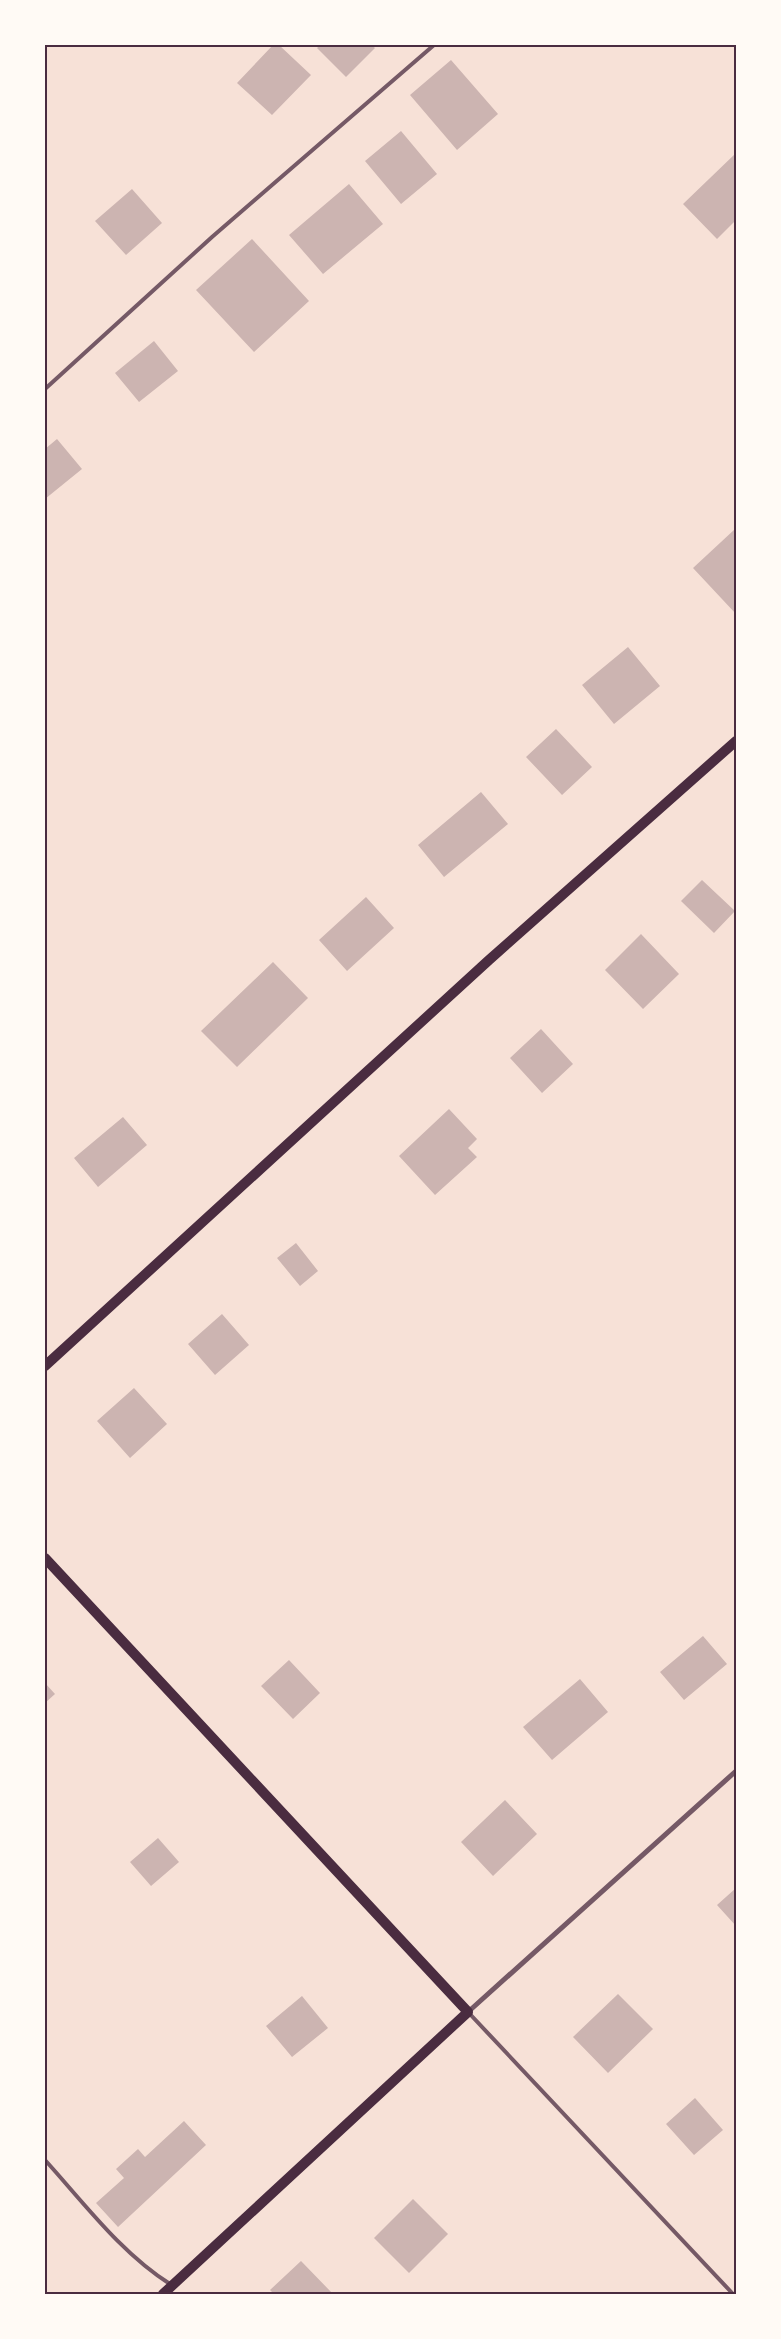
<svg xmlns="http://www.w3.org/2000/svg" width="781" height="2339" font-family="Mulish,sans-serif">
  <rect width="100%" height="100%" fill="#f7e1d7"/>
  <path fill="#ccb4b1" d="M273,45h6l32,30 -39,40 -35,-32z
    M320,45h52l3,3 -29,29 -29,-29z
    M451,60l47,54 -41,36 -47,-55z
    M401,131l36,43 -36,30 -36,-43z
    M736,153v67l-19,19 -34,-35z
    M349,184l34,40 -60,50 -34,-39z
    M132,189l30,34 -36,32 -31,-34z
    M252,239l57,62 -55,51 -58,-62z
    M154,341l24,30 -39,31 -24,-29z
    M57,439l25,30 -37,30v-50z
    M735,529l1,1v84l-43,-46z
    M628,647l32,39 -46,38 -32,-39z
    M556,729l36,38 -30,28 -36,-38z
    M481,792l27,32 -64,53 -26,-32z
    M702,880l33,31 -21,22 -33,-32z
    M366,897l28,31 -47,43 -28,-31z
    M641,934l38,40 -36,35 -38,-39z
    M273,962l35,36 -71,69 -36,-36z
    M541,1029l32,35 -31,29 -32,-35z
    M449,1109l28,30 -9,9 9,9 -42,38 -36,-39z
    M123,1117l24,28 -49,42 -24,-29z
    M296,1243l22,28 -18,15 -23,-28z
    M222,1314l27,31 -34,30 -27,-31z
    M134,1388l33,36 -37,34 -33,-37z
    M703,1636l24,28 -43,36 -24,-28z
    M289,1660l31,33 -27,26 -32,-33z
    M580,1679l28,33 -56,48 -29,-33z
    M45,1683l10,11 -10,9z
    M505,1800l32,34 -44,42 -32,-34z
    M158,1838l21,24 -28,24 -21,-24z
    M736,1888v38l-19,-21z
    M618,1994l35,35 -45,44 -35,-36z
    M302,1996l26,32 -36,29 -26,-31z
    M695,2098l28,32 -29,25 -28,-31z
    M184,2121l22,24 -88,82 -22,-24 28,-25 -8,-9 22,-20 7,8z
    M413,2199l35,35 -39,39 -35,-35z
    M301,2261l32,33h-59l-4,-4z"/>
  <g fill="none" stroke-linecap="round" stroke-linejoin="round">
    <path stroke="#755966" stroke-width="4" d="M45,389l167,-152 222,-192
      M468,2012l265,282
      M45,2160c39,43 76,93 125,124"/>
    <path stroke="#755966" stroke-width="5" d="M468,2012l268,-241"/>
    <path stroke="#4a2c40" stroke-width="10" d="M45,1366l444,-406 247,-219
      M45,1558l423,454 -305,282"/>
  </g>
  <rect width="781" height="2339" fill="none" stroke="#fffaf5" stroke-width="92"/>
  <rect x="46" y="46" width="689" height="2247" fill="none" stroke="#4a2c40" stroke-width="2"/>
</svg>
